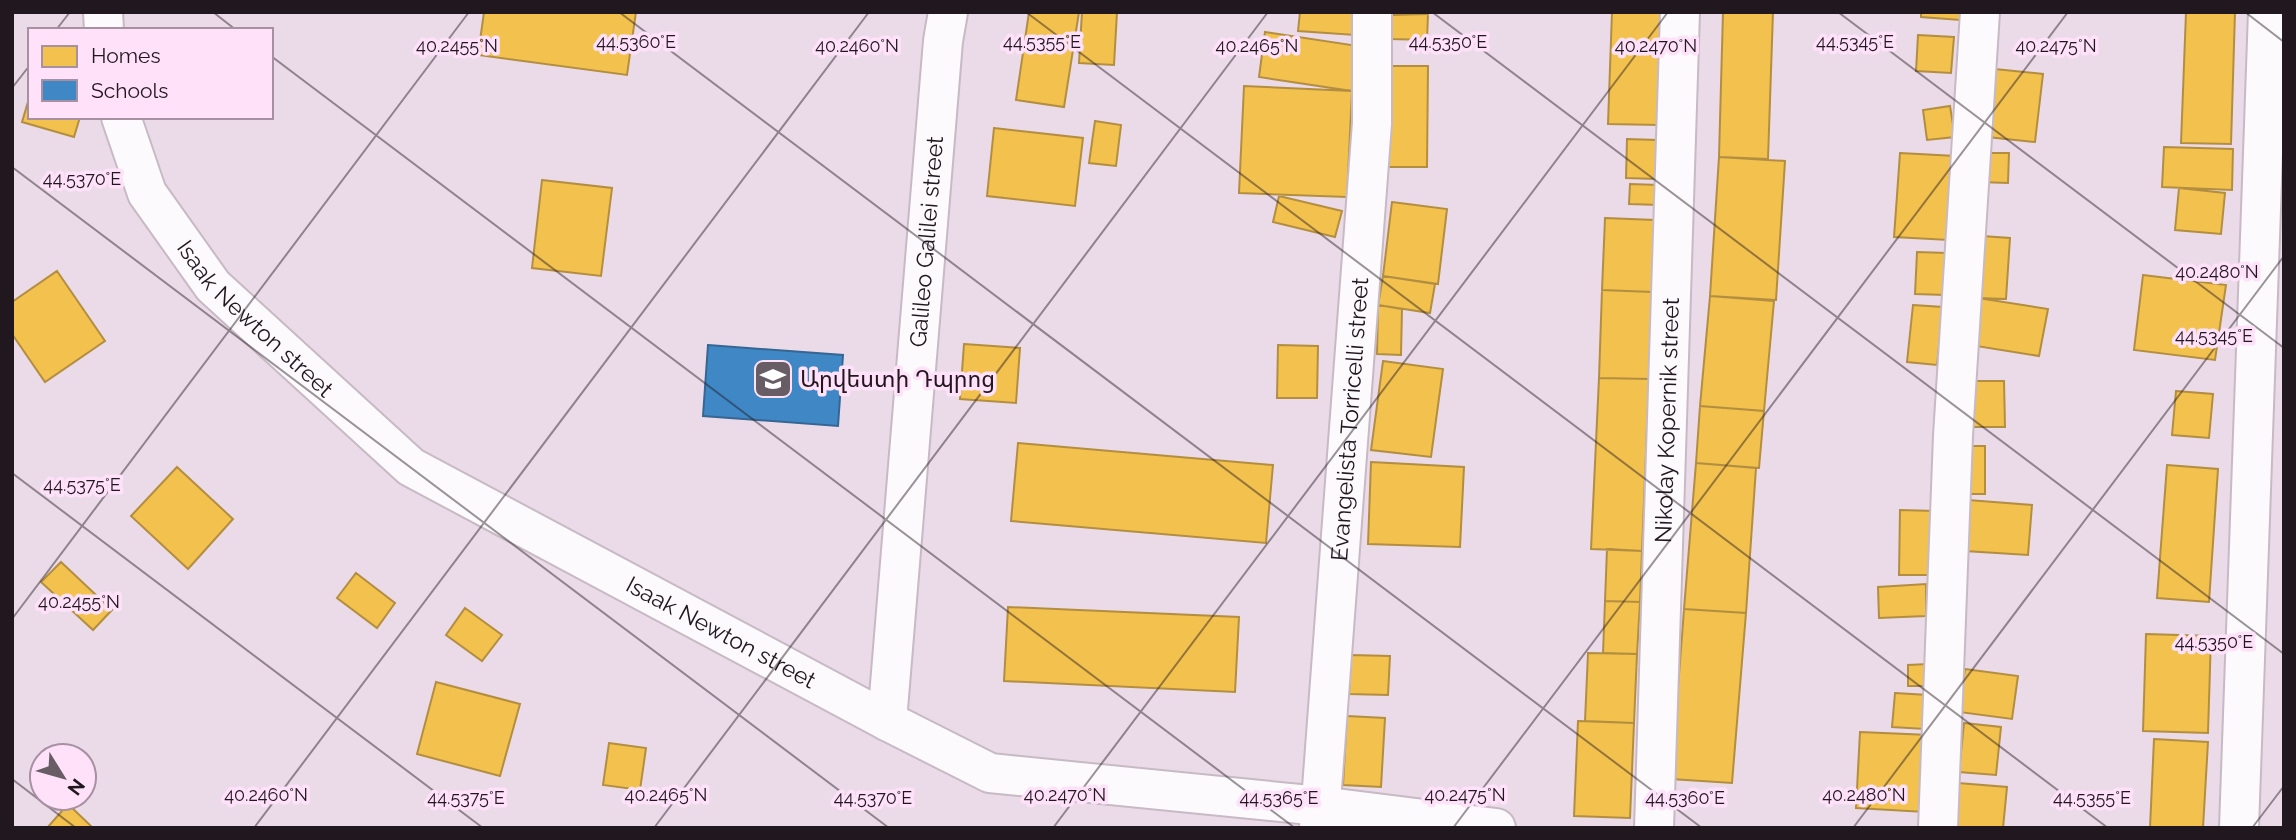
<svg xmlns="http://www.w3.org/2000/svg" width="2296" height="840" font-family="Raleway,'Noto Sans Armenian',sans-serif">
  <rect width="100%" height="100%" fill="#ebdbe8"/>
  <path fill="#f2c14e" stroke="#b38e40" stroke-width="2" d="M484,12h152l-9,63 -149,-20z
    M1029,12h50l-15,95 -48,-7z
    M1082,12h35l-3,53 -35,-2z
    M1300,12h57l-2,23 -57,-4z
    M1393,12h35v2l-35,1z
    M1612,12h50l-3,113 -51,-1z
    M1723,12h50l-5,147 -49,-2z
    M1921,12h39v8l-39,-3z
    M2186,12h49l-4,132 -50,-1z
    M1392,13l36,1 -1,26 -37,-1z
    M1265,32l93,14 -6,45 -93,-14z
    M1918,35l36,2 -3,36 -35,-2z
    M1389,66h39l-1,101h-39z
    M1985,68l58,6 -8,68 -57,-6z
    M1244,86l108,5 -5,106 -108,-4z
    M30,95v22h50l-6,20 -52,-15z
    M1950,106l5,31 -28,3 -4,-30z
    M1095,121l26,4 -5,41 -27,-3z
    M994,128l89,10 -8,68 -88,-10z
    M1627,139l30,1 -1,39 -30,-1z
    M2164,147l69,2 -1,41 -70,-3z
    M1900,153l55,3 -6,84 -55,-3z
    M1980,153h29l-1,30 -29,-1z
    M1719,157l66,4 -9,139 -66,-4z
    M542,180l70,8 -11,88 -69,-8z
    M1630,184l29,1v20l-30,-1z
    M2179,188l46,5 -4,41 -46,-4z
    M1279,196l63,15 -7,26 -62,-15z
    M1392,202l55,7 -9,75 -55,-8z
    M1605,218l50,2 -3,72 -50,-2z
    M1982,236l28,2 -4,61 -28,-1z
    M1917,252l30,1 -2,42 -30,-1z
    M57,271l48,70 -60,41 -33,-48v-32z
    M2143,275l83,10 -11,75 -81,-10z
    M1383,276l52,8 -5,29 -52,-8z
    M1602,290l50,2 -3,87 -50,-1z
    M1710,296l64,5 -10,110 -64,-5z
    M1978,298l70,11 -9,47 -69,-11z
    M1378,305l24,4 -1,46 -24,-1z
    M1913,305l30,2 -6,58 -30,-3z
    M964,344l56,4 -4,55 -56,-4z
    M1278,345l40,1 -1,52h-40z
    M1383,361l60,8 -12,88 -60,-7z
    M1599,378l50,1 -7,172 -51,-2z
    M1968,381h36l1,46h-37z
    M2176,391l37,3 -4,44 -37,-3z
    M1700,406l64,5 -5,57 -63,-5z
    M1018,443l255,22 -7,78 -255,-22z
    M1966,446h19v48h-19z
    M1371,462l93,5 -4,80 -92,-3z
    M1696,463l60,5 -10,145 -62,-4z
    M2167,465l51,4 -9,133 -52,-4z
    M177,467l56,52 -45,50 -57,-53z
    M1968,500l64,5 -4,50 -63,-4z
    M1900,510l35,1 -1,64h-35z
    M1607,549l35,2 -2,51 -35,-1z
    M61,562l51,48 -19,20 -52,-48z
    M356,573l39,30 -18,25 -40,-30z
    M1926,584v32l-47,2 -1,-31z
    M1605,601l35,1 -3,52 -34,-1z
    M1008,607l231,10 -4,75 -231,-11z
    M465,608l37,27 -20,26 -36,-26z
    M1684,609l62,4 -14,170 -61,-4z
    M2146,634l65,2 -3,97 -65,-2z
    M1588,653l49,1 -3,69 -49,-2z
    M1351,655l39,1 -2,39 -39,-1z
    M1928,664v22h-20v-21z
    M1965,669l53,7 -6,43 -53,-7z
    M436,682l84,22 -20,72 -83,-22z
    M1895,693l33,2 -3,34 -33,-2z
    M1347,716l38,2 -4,69 -38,-2z
    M1578,721l56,2 -4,95 -56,-2z
    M1964,723l37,4 -5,48 -37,-3z
    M1860,732l69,3 -4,77 -69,-4z
    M2154,739l54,3 -5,86h-53z
    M609,743l37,5 -6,42 -37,-5z
    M1958,783l49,4 -4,41h-49z
    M68,804l25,24h-46z"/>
  <path fill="#3f88c5" stroke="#366693" stroke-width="2" d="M708,345l135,10 -5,71 -135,-10z"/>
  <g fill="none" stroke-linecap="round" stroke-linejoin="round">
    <defs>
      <g id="minor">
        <path d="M103,12l1,18"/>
        <path id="s1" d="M121,117l26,76 66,93 198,181 476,254 103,52 330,33 176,22"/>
        <path id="s2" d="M887,721l56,-680 5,-29"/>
        <path id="s3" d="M1319,828l53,-705v-111"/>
        <path id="s4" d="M1654,828l26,-816"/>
        <path d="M1938,828l15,-392 27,-424"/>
      </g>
      <path id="major" d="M2239,828l29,-816"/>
    </defs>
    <use href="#minor" stroke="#c7bac4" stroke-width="42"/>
    <use href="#major" stroke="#c7bac4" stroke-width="42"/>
    <use href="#minor" stroke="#fcfafc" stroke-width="38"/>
    <use href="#major" stroke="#fcfafc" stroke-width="38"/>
  </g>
  <path fill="none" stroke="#21171f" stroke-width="2" stroke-opacity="0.45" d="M213,12l23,18M619,12l1083,816M1026,12l1082,816M1432,12l852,642M1838,12l446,336M2245,12l39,30M56,30l14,-18M271,56l1024,772M12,88l18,-23M12,167l877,661M12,473l471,355M12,619l457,-607M12,779l64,49M254,828l615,-816M654,828l614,-816M1053,828l615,-816M1453,828l615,-816M1853,828l431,-572M2252,828l32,-42"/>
  <defs>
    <symbol id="university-square" viewBox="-11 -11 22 22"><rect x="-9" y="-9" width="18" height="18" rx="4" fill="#685c65" stroke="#ffe1f9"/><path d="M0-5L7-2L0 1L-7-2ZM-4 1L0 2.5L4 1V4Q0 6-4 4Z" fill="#fff"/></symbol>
  </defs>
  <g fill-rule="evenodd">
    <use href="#university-square" x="751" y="357" width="44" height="44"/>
  </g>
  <g text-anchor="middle" stroke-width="7" stroke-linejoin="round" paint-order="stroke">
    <g font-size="23" fill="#21171f" stroke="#ffe1f9">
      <text dy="8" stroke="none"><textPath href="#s2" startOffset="481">Galileo Galilei street</textPath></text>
      <text dy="8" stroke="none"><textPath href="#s1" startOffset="247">Isaak Newton street</textPath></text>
      <text dy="8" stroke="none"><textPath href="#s3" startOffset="410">Evangelista Torricelli street</textPath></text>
      <text dy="8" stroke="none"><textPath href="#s4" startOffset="408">Nikolay Kopernik street</textPath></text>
      <text dy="8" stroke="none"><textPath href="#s1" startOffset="814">Isaak Newton street</textPath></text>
    </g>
    <g font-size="23" fill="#21171f" stroke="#ffe1f9" text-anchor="start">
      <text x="800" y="387">Արվեստի Դպրոց</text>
    </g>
  </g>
  <g font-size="18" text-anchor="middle" fill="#21171f" stroke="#ffe1f9" stroke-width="7" stroke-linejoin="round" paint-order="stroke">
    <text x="1042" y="48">44.5355°E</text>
    <text x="1448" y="48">44.5350°E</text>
    <text x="636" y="48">44.5360°E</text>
    <text x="1855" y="48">44.5345°E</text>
    <text x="457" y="52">40.2455°N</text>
    <text x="857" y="52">40.2460°N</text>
    <text x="1257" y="52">40.2465°N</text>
    <text x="1656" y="52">40.2470°N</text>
    <text x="2056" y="52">40.2475°N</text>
    <text x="82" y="185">44.5370°E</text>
    <text x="2217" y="278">40.2480°N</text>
    <text x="2214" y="342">44.5345°E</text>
    <text x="82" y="491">44.5375°E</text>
    <text x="79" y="608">40.2455°N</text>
    <text x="2214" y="648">44.5350°E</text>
    <text x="266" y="801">40.2460°N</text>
    <text x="666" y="801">40.2465°N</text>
    <text x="1065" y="801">40.2470°N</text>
    <text x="1465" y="801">40.2475°N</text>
    <text x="1864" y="801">40.2480°N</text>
    <text x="466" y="804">44.5375°E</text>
    <text x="873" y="804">44.5370°E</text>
    <text x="1279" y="804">44.5365°E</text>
    <text x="1685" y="804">44.5360°E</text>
    <text x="2092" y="804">44.5355°E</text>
  </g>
  <rect width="2296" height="840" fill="none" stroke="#21171f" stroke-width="28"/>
  <rect x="28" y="28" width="245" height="91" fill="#ffe1f9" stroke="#a690a2" stroke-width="2"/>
  <rect x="42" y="46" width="35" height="21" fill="#f2c14e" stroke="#a690a2" stroke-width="2"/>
  <text x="91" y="63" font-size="21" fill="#21171f">Homes</text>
  <rect x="42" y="80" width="35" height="21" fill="#3f88c5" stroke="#a690a2" stroke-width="2"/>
  <text x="91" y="98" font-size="21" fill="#21171f">Schools</text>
  <g transform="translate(63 777) rotate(127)"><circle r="33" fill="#ffe1f9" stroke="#a690a2" stroke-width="2"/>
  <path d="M0-5L12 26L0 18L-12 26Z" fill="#685c65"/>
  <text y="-10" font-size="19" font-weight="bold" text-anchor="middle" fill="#21171f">N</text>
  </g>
</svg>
